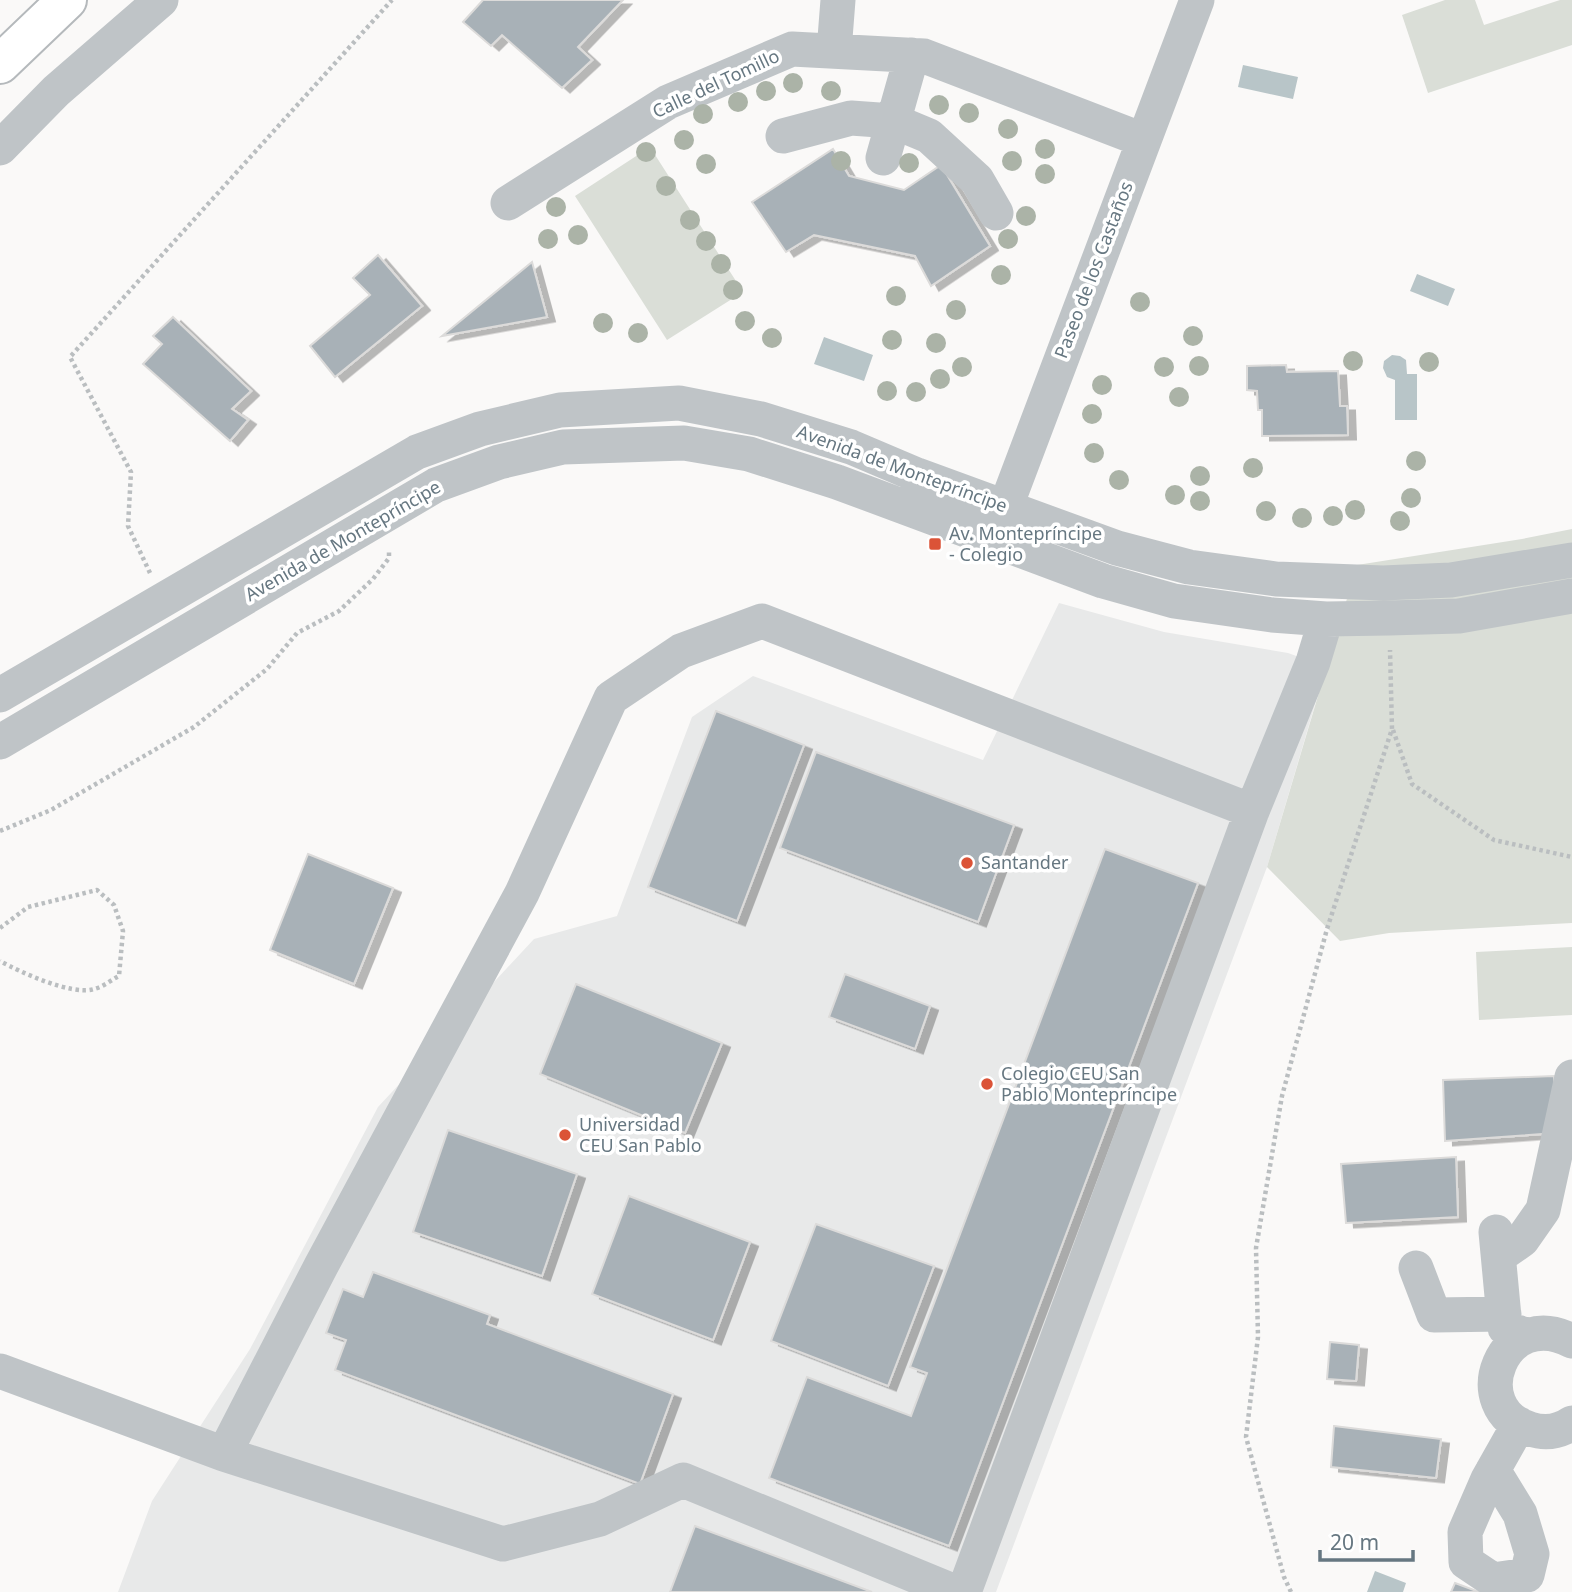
<svg xmlns="http://www.w3.org/2000/svg" width="1572" height="1592" font-family="'Noto Sans',sans-serif">
  <defs>
    <filter id="shadow"><feDropShadow dx="8" dy="4.5" stdDeviation="0" flood-color="#0004"/></filter>
  </defs>
  <rect width="100%" height="100%" fill="#faf9f8"/>
  <path fill="#e8e9e9" d="M1059,603l105,29 124,21 25,9 14,2 -60,203 -271,725h-878l34,-91 98,-152 128,-242 156,-168 83,-23 75,-199 61,-41 230,84z"/>
  <path fill="#daded7" d="M1445,0h30l9,25 76,-25h12v45l-144,48 -26,-78z
    M650,147l93,145 -76,48 -92,-144z
    M1572,529v394l-183,10 -49,8 -73,-74 90,-302 165,-26z
    M1572,947v68l-93,5 -3,-68z"/>
  <path fill="#b8c5c8" d="M1243,65l55,12 -5,22 -55,-12z
    M1417,274l38,15 -7,17 -38,-15z
    M824,337l49,18 -9,26 -50,-17z
    M1392,355l8,1 6,4 1,14h10v46h-22v-40l-8,-3 -4,-9 1,-7z
    M1375,1571l31,12 -3,9h-36z"/>
  <path fill="#a8b1b7" stroke="#dcdbda" stroke-width="2" filter="url(#shadow)" d="M483,0h140l-45,47 14,13 -30,28 -60,-53 -11,11 -28,-24z
    M833,149l16,27 55,14 37,-25 49,81 -59,40 -16,-30 -101,-21 -28,17 -34,-50z
    M378,255l44,51 -87,71 -25,-31 60,-51 -17,-17z
    M532,262l15,55 -105,19z
    M173,317l78,74 -19,18 16,11 -18,21 -87,-77 19,-20 -9,-8z
    M1286,365l1,7 51,-1 2,35h7l1,29 -86,1v-26h-4l-1,-19 -10,-1v-24z
    M716,711l88,34 -67,176 -89,-34z
    M816,752l198,73 -36,97 -198,-74z
    M1105,849l93,34 -249,663 -180,-68 38,-101 104,39 16,-43 -17,-6z
    M308,854l85,34 -39,96 -84,-34z
    M845,974l85,32 -15,43 -86,-32z
    M576,984l146,59 -37,90 -145,-59z
    M1554,1076l2,57 -111,8 -2,-61z
    M448,1130l129,44 -35,102 -129,-44z
    M1456,1157l2,60 -112,6 -5,-59z
    M629,1196l121,46 -37,98 -121,-46z
    M816,1224l118,42 -46,120 -117,-45z
    M373,1272l117,43 -3,9 186,70 -33,90 -305,-114 11,-30 -20,-7 17,-44 20,8z
    M1330,1342l29,3 -3,36 -29,-2z
    M1334,1426l107,13 -5,39 -105,-11z
    M695,1526l177,66h-202z
    M1455,1583l24,9h-28z"/>
  <g fill="none" stroke-linecap="round" stroke-linejoin="round">
    <defs>
      <path id="highway" d="M0,64l67,-64"/>
    </defs>
    <use href="#highway" stroke="#b5b9bc" stroke-width="42"/>
    <path stroke="#babec0" stroke-width="4.5" stroke-dasharray="3.5 3.5" stroke-linecap="butt" d="M150,573l-22,-47 3,-54 -61,-115 322,-357
      M1393,730l19,54 82,56 78,17
      M0,831l51,-21 143,-83 73,-58 30,-36 42,-22 34,-32 16,-21v-8
      M0,928l28,-21 69,-17 17,15 9,26 -4,45c-8,4 -16,11 -25,13 -22,7 -74,-17 -94,-28
      M1291,1592l-7,-15 -38,-140 12,-100 -2,-89 26,-152 45,-167 65,-200 -2,-79"/>
    <path stroke="#bfc4c7" stroke-width="35" d="M834,51l4,-51
      M783,136l68,-18 42,3 36,15 48,44 19,33
      M0,148l56,-57 105,-91
      M883,158l29,-103
      M508,203l160,-101 124,-53 132,7 219,84
      M998,527l199,-527
      M0,695l417,-243 63,-23 80,-19 119,-7 82,16 90,28 66,28 200,73 72,19 87,12 107,4 68,-3 121,-20
      M0,742l436,-257 63,-23 64,-15 121,-4 65,11 88,28 266,99 71,20 98,14 54,4 63,-1 70,-2 113,-20
      M1496,1232l9,96 21,7
      M1499,1256l23,-16 21,-30 29,-133
      M1416,1268l18,47 70,-1
      M1572,1341c-70,-37 -109,68 -42,88 15,5 29,3 42,-6
      M0,1371l224,83 97,-188 201,-373 89,-195 70,-47 81,-30 490,190 61,-149 13,-43
      M224,1454l279,90 97,-25 83,-39 272,112
      M1493,1470l27,44 12,40 -5,21 -34,5 -27,-18 -1,-30 23,-53 31,-55
      M964,1592l288,-781"/>
    <use href="#highway" stroke="#fff" stroke-width="38"/>
  </g>
  <g fill="#abb3a7">
    <circle cx="793" cy="83" r="10"/>
    <circle cx="766" cy="91" r="10"/>
    <circle cx="831" cy="91" r="10"/>
    <circle cx="738" cy="102" r="10"/>
    <circle cx="939" cy="105" r="10"/>
    <circle cx="969" cy="113" r="10"/>
    <circle cx="703" cy="114" r="10"/>
    <circle cx="1008" cy="129" r="10"/>
    <circle cx="684" cy="140" r="10"/>
    <circle cx="1045" cy="149" r="10"/>
    <circle cx="646" cy="152" r="10"/>
    <circle cx="841" cy="161" r="10"/>
    <circle cx="1012" cy="161" r="10"/>
    <circle cx="909" cy="163" r="10"/>
    <circle cx="706" cy="164" r="10"/>
    <circle cx="1045" cy="174" r="10"/>
    <circle cx="666" cy="186" r="10"/>
    <circle cx="556" cy="207" r="10"/>
    <circle cx="1026" cy="216" r="10"/>
    <circle cx="690" cy="220" r="10"/>
    <circle cx="578" cy="235" r="10"/>
    <circle cx="548" cy="239" r="10"/>
    <circle cx="1008" cy="239" r="10"/>
    <circle cx="706" cy="241" r="10"/>
    <circle cx="721" cy="264" r="10"/>
    <circle cx="1001" cy="275" r="10"/>
    <circle cx="733" cy="290" r="10"/>
    <circle cx="896" cy="296" r="10"/>
    <circle cx="1140" cy="302" r="10"/>
    <circle cx="956" cy="310" r="10"/>
    <circle cx="745" cy="321" r="10"/>
    <circle cx="603" cy="323" r="10"/>
    <circle cx="638" cy="333" r="10"/>
    <circle cx="1193" cy="336" r="10"/>
    <circle cx="772" cy="338" r="10"/>
    <circle cx="892" cy="340" r="10"/>
    <circle cx="936" cy="343" r="10"/>
    <circle cx="1353" cy="361" r="10"/>
    <circle cx="1429" cy="362" r="10"/>
    <circle cx="1199" cy="366" r="10"/>
    <circle cx="962" cy="367" r="10"/>
    <circle cx="1164" cy="367" r="10"/>
    <circle cx="940" cy="379" r="10"/>
    <circle cx="1102" cy="385" r="10"/>
    <circle cx="887" cy="391" r="10"/>
    <circle cx="916" cy="392" r="10"/>
    <circle cx="1179" cy="397" r="10"/>
    <circle cx="1092" cy="414" r="10"/>
    <circle cx="1094" cy="453" r="10"/>
    <circle cx="1416" cy="461" r="10"/>
    <circle cx="1253" cy="468" r="10"/>
    <circle cx="1200" cy="476" r="10"/>
    <circle cx="1119" cy="480" r="10"/>
    <circle cx="1175" cy="495" r="10"/>
    <circle cx="1411" cy="498" r="10"/>
    <circle cx="1200" cy="501" r="10"/>
    <circle cx="1355" cy="510" r="10"/>
    <circle cx="1266" cy="511" r="10"/>
    <circle cx="1333" cy="516" r="10"/>
    <circle cx="1302" cy="518" r="10"/>
    <circle cx="1400" cy="521" r="10"/>
  </g>
  <g fill="#db5337" stroke="#fff" stroke-width="2.5">
    <rect x="928" y="537" width="14" height="14" rx="3.5"/>
    <circle cx="967" cy="863" r="7"/>
    <circle cx="987" cy="1084" r="7"/>
    <circle cx="565" cy="1135" r="7"/>
  </g>
  <g text-anchor="middle" stroke-width="7" stroke-linejoin="round" paint-order="stroke">
    <g font-size="18" fill="#667781" stroke="#fff">
      <text transform="translate(716 84) rotate(-25)" y="6">Calle del Tomillo</text>
      <text transform="translate(1094 270) rotate(-69)" y="6">Paseo de los Castaños</text>
      <text transform="translate(902 469) rotate(20)" y="6">Avenida de Montepríncipe</text>
      <text transform="translate(343 541) rotate(-30)" y="6">Avenida de Montepríncipe</text>
    </g>
    <g font-size="18" fill="#667781" stroke="#fff" text-anchor="start">
      <text x="949" y="540">Av. Montepríncipe<tspan x="949" dy="21">- Colegio</tspan></text>
      <text x="981" y="869">Santander</text>
      <text x="1001" y="1080">Colegio CEU San<tspan x="1001" dy="21">Pablo Montepríncipe</tspan></text>
      <text x="579" y="1131">Universidad<tspan x="579" dy="21">CEU San Pablo</tspan></text>
    </g>
  </g>
  <path d="M1320 1550v10h93v-10" fill="none" stroke="#667781" stroke-width="3.5"/>
  <text x="1330" y="1550" font-size="21" fill="#667781" stroke="#ffffff" stroke-width="5" paint-order="stroke">20 m</text>
</svg>
